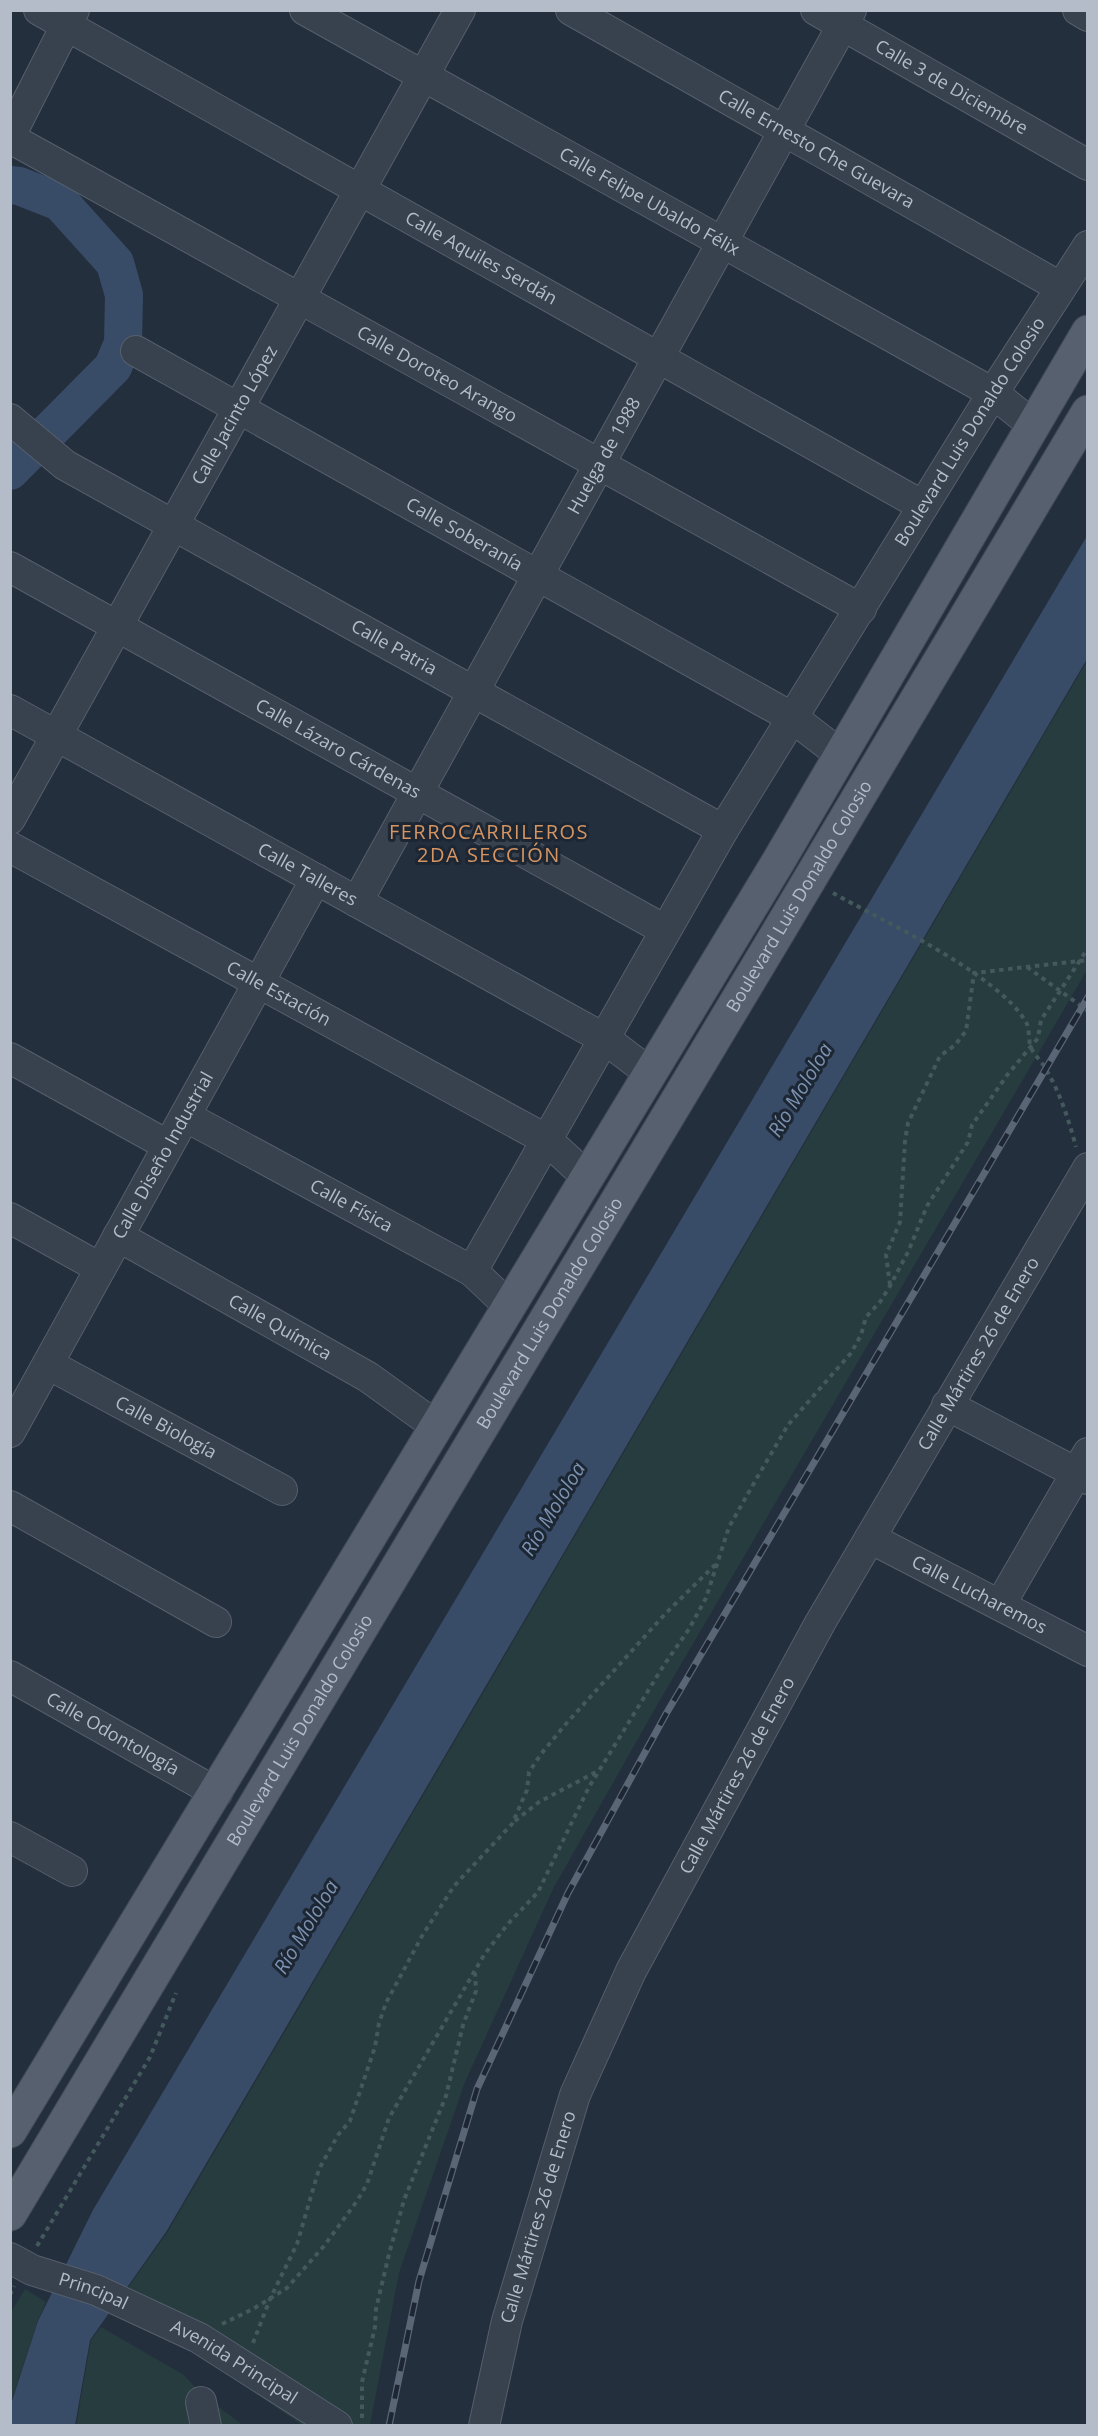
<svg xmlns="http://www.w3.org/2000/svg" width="1098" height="2436" font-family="'Open Sans',sans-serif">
  <rect width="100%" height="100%" fill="#242f3e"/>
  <path fill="#263c3f" d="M1087,661v309l-431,737 -102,180 -89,195 -66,191 -29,152h-68l-83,-56 -14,-14 -88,-52 50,-70z
    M25,2289l21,13 -8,18 -27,82v-90z
    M101,2327l83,48 17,19 42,31 -167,1 15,-86z"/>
  <path fill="#394c67" d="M1087,536v123l-921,1573 -76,108 -15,85 -64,1v-22l27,-83 55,-111z"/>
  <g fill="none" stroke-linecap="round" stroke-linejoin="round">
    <path stroke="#394c67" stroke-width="38" d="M10,185l9,1 41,16 55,61 9,32 -1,48 -10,24 -103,104"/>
    <defs>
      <g id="minor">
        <path id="s1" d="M39,10l884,496"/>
        <path id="s2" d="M305,10l688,383 40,32"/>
        <path id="s3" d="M571,10l489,277"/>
        <path id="s4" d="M816,10l272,155"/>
        <path d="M1078,10l10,6"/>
        <path d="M10,136l64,-126"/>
        <path id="s5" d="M10,138l851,471"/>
        <path id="s6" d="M136,351l657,367 48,37"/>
        <path id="s7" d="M10,419l55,46 658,365"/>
        <path id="s8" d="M10,567l655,363"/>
        <path id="s9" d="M10,710l595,329 45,34"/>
        <path id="s10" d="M10,819l450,-809"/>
        <path id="s11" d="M10,847l537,293 40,37"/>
        <path id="s12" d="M357,902l494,-892"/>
        <path d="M10,1058l157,87"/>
        <path id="s13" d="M185,1116l287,155 37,35"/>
        <path d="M10,1218l90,50"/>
        <path id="s14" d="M118,1236l250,141 68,49"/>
        <path id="s15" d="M472,1271l251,-441 270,-437 95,-147"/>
        <path id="s16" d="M48,1364l234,126"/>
        <path d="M947,1405l141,74"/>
        <path id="s17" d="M10,1432l306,-553"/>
        <path d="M10,1506l206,116"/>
        <path id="s18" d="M870,1538l218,113"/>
        <path d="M1000,1605l88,-152"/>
        <path id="s19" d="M10,1676l207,117"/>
        <path d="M10,1837l62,34"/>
        <path id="s20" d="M10,2258l22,12 64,20 103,48 138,88"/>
        <path d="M201,2402l5,24"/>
        <path id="s21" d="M484,2426l23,-105 68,-226 56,-124 189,-348 268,-455"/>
      </g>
      <g id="major">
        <path d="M10,2131l768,-1269 310,-530"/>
        <path id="s22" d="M10,2214l770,-1285 308,-517"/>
      </g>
    </defs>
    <use href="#minor" stroke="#565f6c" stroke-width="32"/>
    <use href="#major" stroke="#414a57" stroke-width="35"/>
    <path stroke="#44595c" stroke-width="4" stroke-dasharray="4.5 4.5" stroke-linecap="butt" d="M833,893c50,28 165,81 193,129 4,7 2,18 5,26 4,8 12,15 16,23 14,24 22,50 29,76
      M1027,967l61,44
      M890,1285l-4,-30 14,-33 5,-81 3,-18 32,-67 15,-11 11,-14 8,-58 114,-13
      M515,1821l24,-19 59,-31
      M37,2246l113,-189 26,-64
      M10,2295l4,-9
      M222,2324l31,-15 34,-21 37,-42 33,-45 10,-17 22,-66 95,-163 23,-30 31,-33 51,-105 75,-122 25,-36 17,-31 23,-71 29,-51 30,-51 63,-72 10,-18 5,-18 14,-15 10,-16 18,-34 19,-46 41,-64 4,-17 36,-51 30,-36 3,-18 47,-72
      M253,2343l17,-44 27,-55 22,-75 19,-34 12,-14 25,-74 4,-24 7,-20 36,-67 32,-50 58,-62 15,-34 2,-18 12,-18 24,-29 100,-111 52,-51
      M362,2418v-36l13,-55 1,-18 13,-55 15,-54 42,-104 17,-71 13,-34 -1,-18"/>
    <use href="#minor" stroke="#38414e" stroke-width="30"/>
    <use href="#major" stroke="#56606e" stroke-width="33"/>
    <defs>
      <path id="rail" d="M389,2426l30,-145 58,-192 91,-196 98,-179 422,-717"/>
    </defs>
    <use href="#rail" stroke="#5a6575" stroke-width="7"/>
    <use href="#rail" stroke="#1d2633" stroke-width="4.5" stroke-dasharray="14" stroke-linecap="butt"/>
  </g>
  <g text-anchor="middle" stroke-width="6" stroke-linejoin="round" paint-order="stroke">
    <g font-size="18" fill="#b4bcc9" stroke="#1d2633">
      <text dy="6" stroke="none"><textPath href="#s4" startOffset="156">Calle 3 de Diciembre</textPath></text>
      <text dy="6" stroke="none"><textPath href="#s3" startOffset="282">Calle Ernesto Che Guevara</textPath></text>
      <text dy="6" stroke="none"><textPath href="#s2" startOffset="394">Calle Felipe Ubaldo Félix</textPath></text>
      <text dy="6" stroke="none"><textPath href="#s1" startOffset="507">Calle Aquiles Serdán</textPath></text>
      <text dy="6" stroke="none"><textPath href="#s5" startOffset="488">Calle Doroteo Arango</textPath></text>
      <text dy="6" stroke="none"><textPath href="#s10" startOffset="462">Calle Jacinto López</textPath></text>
      <text dy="6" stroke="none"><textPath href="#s15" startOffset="976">Boulevard Luis Donaldo Colosio</textPath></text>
      <text dy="6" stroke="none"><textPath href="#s12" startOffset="510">Huelga de 1988</textPath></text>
      <text dy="6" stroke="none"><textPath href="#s6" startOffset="376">Calle Soberanía</textPath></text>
      <text dy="6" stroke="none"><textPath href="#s7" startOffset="448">Calle Patria</textPath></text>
      <text dy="6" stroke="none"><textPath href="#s8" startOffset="375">Calle Lázaro Cárdenas</textPath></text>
      <text dy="6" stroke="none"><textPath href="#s9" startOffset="340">Calle Talleres</textPath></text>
      <text dy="6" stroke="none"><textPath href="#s22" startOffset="1536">Boulevard Luis Donaldo Colosio</textPath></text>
      <text dy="6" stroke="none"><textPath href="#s11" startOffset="306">Calle Estación</textPath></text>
      <text dy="6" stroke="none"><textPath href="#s17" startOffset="316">Calle Diseño Industrial</textPath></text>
      <text dy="6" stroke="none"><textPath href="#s13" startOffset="189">Calle Física</textPath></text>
      <text dy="6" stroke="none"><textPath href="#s22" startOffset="1050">Boulevard Luis Donaldo Colosio</textPath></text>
      <text dy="6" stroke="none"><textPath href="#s14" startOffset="186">Calle Química</textPath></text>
      <text dy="6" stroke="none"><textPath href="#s21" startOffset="1188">Calle Mártires 26 de Enero</textPath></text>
      <text dy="6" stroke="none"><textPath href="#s16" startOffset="134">Calle Biología</textPath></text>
      <text dy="6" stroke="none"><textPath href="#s18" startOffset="123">Calle Lucharemos</textPath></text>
      <text dy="6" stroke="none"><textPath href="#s22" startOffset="564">Boulevard Luis Donaldo Colosio</textPath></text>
      <text dy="6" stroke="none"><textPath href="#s19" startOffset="118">Calle Odontología</textPath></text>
      <text dy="6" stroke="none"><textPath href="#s21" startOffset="702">Calle Mártires 26 de Enero</textPath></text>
      <text dy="6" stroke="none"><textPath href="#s21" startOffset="216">Calle Mártires 26 de Enero</textPath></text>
      <text dy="6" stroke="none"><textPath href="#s20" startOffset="90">Principal</textPath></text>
      <text dy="6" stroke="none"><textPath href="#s20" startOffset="248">Avenida Principal</textPath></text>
    </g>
    <g font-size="20" letter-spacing="1.5" fill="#d59563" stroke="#1d2633">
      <text x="489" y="839">FERROCARRILEROS<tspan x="489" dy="23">2DA SECCIÓN</tspan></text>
    </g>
    <g font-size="20" font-style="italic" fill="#7c92b1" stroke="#1d2633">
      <text transform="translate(800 1090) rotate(-59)" y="7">Río Mololoa</text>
      <text transform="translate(553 1509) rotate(-59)" y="7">Río Mololoa</text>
      <text transform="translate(306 1927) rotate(-59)" y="7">Río Mololoa</text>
    </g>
  </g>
  <rect width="1098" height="2436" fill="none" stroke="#b4bcc9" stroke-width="24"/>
</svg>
